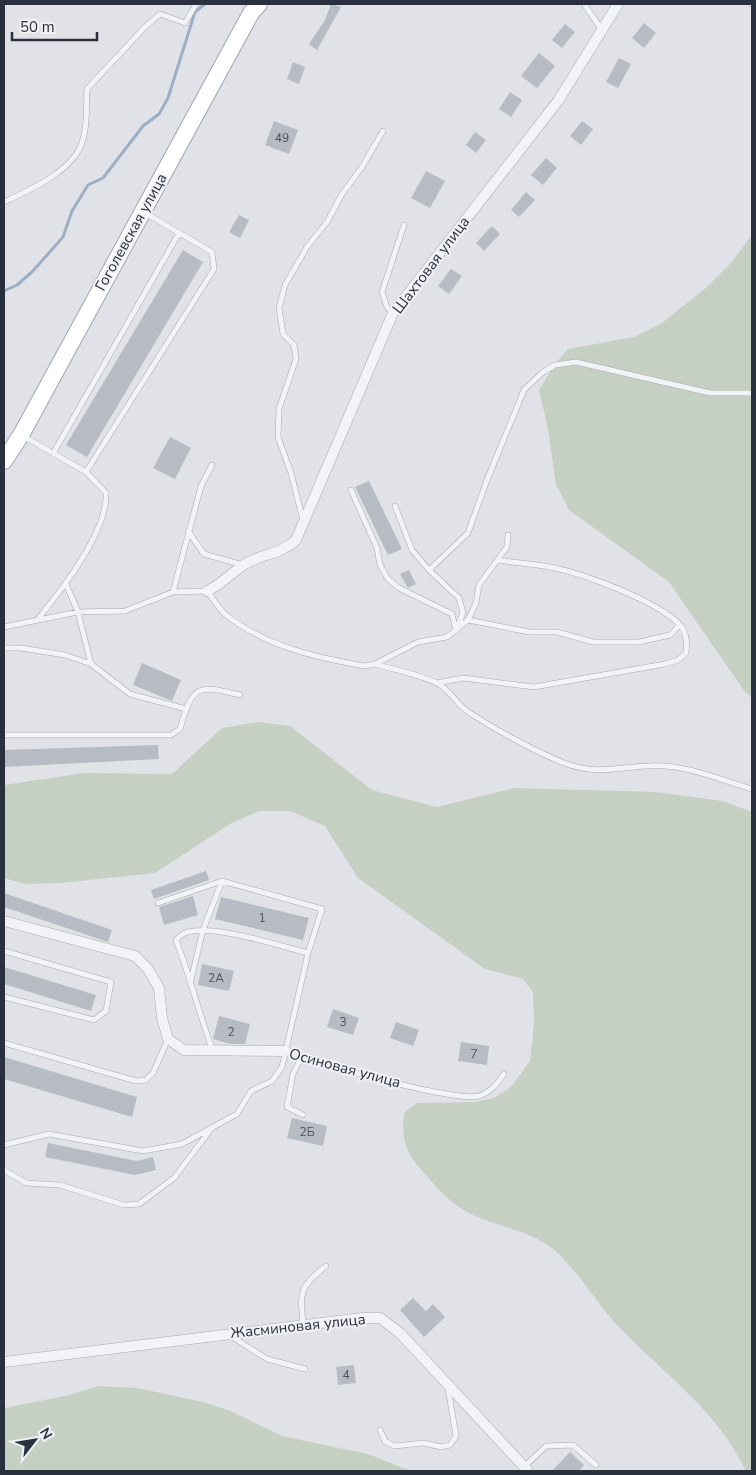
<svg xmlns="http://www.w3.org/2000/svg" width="756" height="1475" viewBox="0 0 756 1475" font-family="'Nunito Sans',sans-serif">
	<rect width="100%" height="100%" fill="#e0e2e7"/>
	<path fill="#c5d0c2" d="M 752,235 L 752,697 L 745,692 L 669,582 L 569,510 L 556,485 L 548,429 L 539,390 L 554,365 L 568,349 L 634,337 L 662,323 L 707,287 L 730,264 Z
		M 258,722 L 290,726 L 372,790 L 437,807 L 514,788 L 656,792 L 723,801 L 752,812 L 752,1471 L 746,1471 C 717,1410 665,1375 619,1327 C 596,1303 579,1271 553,1249 C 529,1229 494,1227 467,1212 C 449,1202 438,1189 425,1174 C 406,1154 401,1140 404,1113 L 417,1103 L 475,1102 L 494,1098 L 511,1087 L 530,1061 L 534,1024 L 533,992 L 523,979 L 485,969 L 358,878 L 325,826 L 290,811 L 259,811 L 230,824 L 155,873 L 61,883 L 25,884 L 4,878 L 4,785 L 84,773 L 172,774 L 222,728 Z
		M 99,1386 L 137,1388 L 203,1402 L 228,1410 L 282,1436 L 368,1454 L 411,1471 L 4,1471 L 4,1408 L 65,1396 Z"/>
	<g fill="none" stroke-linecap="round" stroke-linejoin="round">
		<path stroke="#9eaec3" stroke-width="3" d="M 4,291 L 17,285 L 32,272 L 63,237 L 72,211 L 88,185 L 103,178 L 143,126 L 159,114 L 168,98 L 195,12 L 205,4"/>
	</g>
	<path fill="#b7bbc3" d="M 331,4 L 341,7 L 317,50 L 309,44 L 325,20 Z
		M 644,23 L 656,33 L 644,48 L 632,38 Z
		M 565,24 L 575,32 L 562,48 L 552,40 Z
		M 539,53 L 555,66 L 537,88 L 521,76 Z
		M 619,58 L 631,64 L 618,88 L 606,82 Z
		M 293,62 L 305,67 L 299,84 L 287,79 Z
		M 510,92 L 522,100 L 511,117 L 499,109 Z
		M 274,121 L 298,130 L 289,154 L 265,145 Z
		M 582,121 L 593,129 L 581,145 L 570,136 Z
		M 475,132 L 486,140 L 476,153 L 466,145 Z
		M 546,158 L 557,168 L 543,185 L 531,175 Z
		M 426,171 L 445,181 L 430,208 L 411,198 Z
		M 526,192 L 535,200 L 519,217 L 511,210 Z
		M 239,215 L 249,220 L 240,238 L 229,232 Z
		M 492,226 L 500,234 L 484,251 L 476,243 Z
		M 183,250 L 203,262 L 87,457 L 66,445 Z
		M 451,269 L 462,276 L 449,294 L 438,286 Z
		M 170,437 L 191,448 L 175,479 L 153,468 Z
		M 369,481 L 402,549 L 388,555 L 355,487 Z
		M 409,570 L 416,584 L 408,588 L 400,574 Z
		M 142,663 L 181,680 L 172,701 L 133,685 Z
		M 158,745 L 159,759 L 4,767 L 4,750 Z
		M 206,871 L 209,880 L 154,899 L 151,890 Z
		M 4,893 L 112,930 L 108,942 L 4,907 Z
		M 193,896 L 198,915 L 164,925 L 159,907 Z
		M 221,897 L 309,918 L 303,940 L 215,919 Z
		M 202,964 L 234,971 L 229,991 L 198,985 Z
		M 4,967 L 96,995 L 91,1011 L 4,984 Z
		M 333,1009 L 359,1018 L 353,1035 L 327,1027 Z
		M 219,1016 L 250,1024 L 245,1044 L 230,1044 L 213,1039 Z
		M 396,1022 L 419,1030 L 413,1046 L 390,1038 Z
		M 461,1042 L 489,1046 L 487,1065 L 458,1061 Z
		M 4,1057 L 137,1097 L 132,1117 L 4,1079 Z
		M 292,1118 L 327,1126 L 323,1146 L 287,1138 Z
		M 48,1143 L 137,1161 L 153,1157 L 156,1170 L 135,1175 L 45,1157 Z
		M 413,1298 L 426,1311 L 433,1304 L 445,1317 L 424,1337 L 400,1310 Z
		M 354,1365 L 356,1383 L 338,1385 L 336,1367 Z
		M 570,1452 L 584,1465 L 579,1471 L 552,1471 Z"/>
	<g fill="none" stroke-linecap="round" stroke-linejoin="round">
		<defs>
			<path id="service" d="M 584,4 L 602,30
				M 751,4 L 752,4
				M 4,202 C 30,190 76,170 83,139 C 88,123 86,106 87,89 L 145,27 L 160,14 L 185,23 L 196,4
				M 392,313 L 387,307 L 382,292 L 404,225
				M 23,436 L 86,472 L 106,493 C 108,531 61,591 37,620
				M 54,452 L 179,233
				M 86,472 L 214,269 L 212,252 L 145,213
				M 351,490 L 377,548 L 380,565 L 388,579 L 399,588 L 452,614 L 456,631
				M 395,506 L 412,550 L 429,570 L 459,598 L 463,613 L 457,628
				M 303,520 L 291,473 L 278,437 L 279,409 L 296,359 L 294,345 L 283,334 L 279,308 L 285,285 L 307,247 L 327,222 L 342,194 L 362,167 L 383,131
				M 188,531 L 204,554 L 243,565
				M 429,570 L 468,533 L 487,480 L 524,390 L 543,372 L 555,365 L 576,362 L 710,393 L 752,393
				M 66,584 L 78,612 L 91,664
				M 173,592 L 201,486 L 212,465
				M 468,620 L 529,632 L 557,632 L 593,642 L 639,642 L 670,635 L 680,625
				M 4,627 L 78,612 L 125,611 L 173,592 L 207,591 C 213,599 219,609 226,615 C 265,646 318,658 365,666 L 375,664 L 418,642 L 447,637 L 468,620 L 476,603 L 479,585 L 507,547 L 508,535
				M 4,648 L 21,648 L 65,655 L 91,664 L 130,694 L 186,709
				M 375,664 C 395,670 418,674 437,683 C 449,689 456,703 467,711 C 494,729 534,751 564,763 C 603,778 627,763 665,766 C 694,768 724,781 752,789
				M 437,683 L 463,678 L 534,687 L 665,664 L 678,660 L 686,653 C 687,643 687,633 680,625 C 657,601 587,575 555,568 C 536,564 517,563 498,560
				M 4,735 L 171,735 L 180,729 C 193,683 198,685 240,695
				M 4,951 L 111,982 L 106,1011 L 94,1020 L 4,997
				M 191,980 L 203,930 L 222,881
				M 4,1043 L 136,1081 L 146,1080 L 153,1073 L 168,1039
				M 213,1051 C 199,1014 190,976 176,940 C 178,938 182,934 185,933 C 211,923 280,946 308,953
				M 286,1051 C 312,1063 455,1102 479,1096 C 491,1092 497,1084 504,1074
				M 301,1058 L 293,1074 L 287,1107 L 303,1115
				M 4,1145 L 49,1134 L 143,1151 L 182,1144 L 237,1114 L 251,1091 L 272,1081 L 282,1067 L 308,953 L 322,909 L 222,881 L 158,903
				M 4,1170 L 26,1183 L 60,1185 L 124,1205 L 139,1204 L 174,1178 L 211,1129
				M 303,1324 C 300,1292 299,1287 326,1266
				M 231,1336 L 267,1359 L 305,1369
				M 380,1430 L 385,1441 L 394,1446 L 424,1443 L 441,1447 L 450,1445 L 456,1436 L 448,1388
				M 524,1467 L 546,1446 L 573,1445 L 596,1465"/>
			<path id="minor" d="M 207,591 C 222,584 229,575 242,566 C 259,554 280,555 296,540 L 393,313 L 558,101 L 618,4
				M 4,921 L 135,956 L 148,969 L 159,988 L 162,1018 L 168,1039 L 184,1050 L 286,1051
				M 4,1362 L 362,1318 L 380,1318 L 400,1333 L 528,1471"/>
			<path id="primary" d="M 4,461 L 21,435 L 251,13 L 259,4"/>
		</defs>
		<use href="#service" stroke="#a6a9b1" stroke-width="6"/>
		<use href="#minor" stroke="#a6a9b1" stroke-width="11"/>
		<use href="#primary" stroke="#a0a6b1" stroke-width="18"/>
		<use href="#service" stroke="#f2f3f6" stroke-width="5"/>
		<use href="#minor" stroke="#f2f3f6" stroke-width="10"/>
		<use href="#primary" stroke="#fff" stroke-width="16"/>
	</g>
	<g text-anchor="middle" stroke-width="4" stroke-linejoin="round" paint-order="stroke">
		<g font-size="12" fill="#4d535e">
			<text x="282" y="142">49</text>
			<text x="262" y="922">1</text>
			<text x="216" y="982">2А</text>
			<text x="343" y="1026">3</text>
			<text x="231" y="1036">2</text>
			<text x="474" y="1058">7</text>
			<text x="307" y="1136">2Б</text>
			<text x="346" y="1379">4</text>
		</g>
		<g font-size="15" fill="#2a303d" stroke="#eff1f5">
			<text transform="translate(131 232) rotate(-61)" y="5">Гоголевская улица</text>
			<text transform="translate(431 265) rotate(-53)" y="5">Шахтовая улица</text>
			<text transform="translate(345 1068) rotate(15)" y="5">Осиновая улица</text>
			<text transform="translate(298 1326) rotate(-6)" y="5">Жасминовая улица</text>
		</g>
	</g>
	<rect width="756" height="1475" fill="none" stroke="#2a303d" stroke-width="10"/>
	<g transform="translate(35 1440) rotate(59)" stroke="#eff1f5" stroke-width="4" paint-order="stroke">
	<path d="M0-4L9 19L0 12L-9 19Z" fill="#2a303d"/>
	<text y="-8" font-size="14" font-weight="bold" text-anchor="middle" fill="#2a303d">N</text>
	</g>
	<path d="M12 32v8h85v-8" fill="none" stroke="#2a303d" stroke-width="2.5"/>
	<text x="20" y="32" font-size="15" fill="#2a303d" stroke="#eff1f5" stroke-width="4" paint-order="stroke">50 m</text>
</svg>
